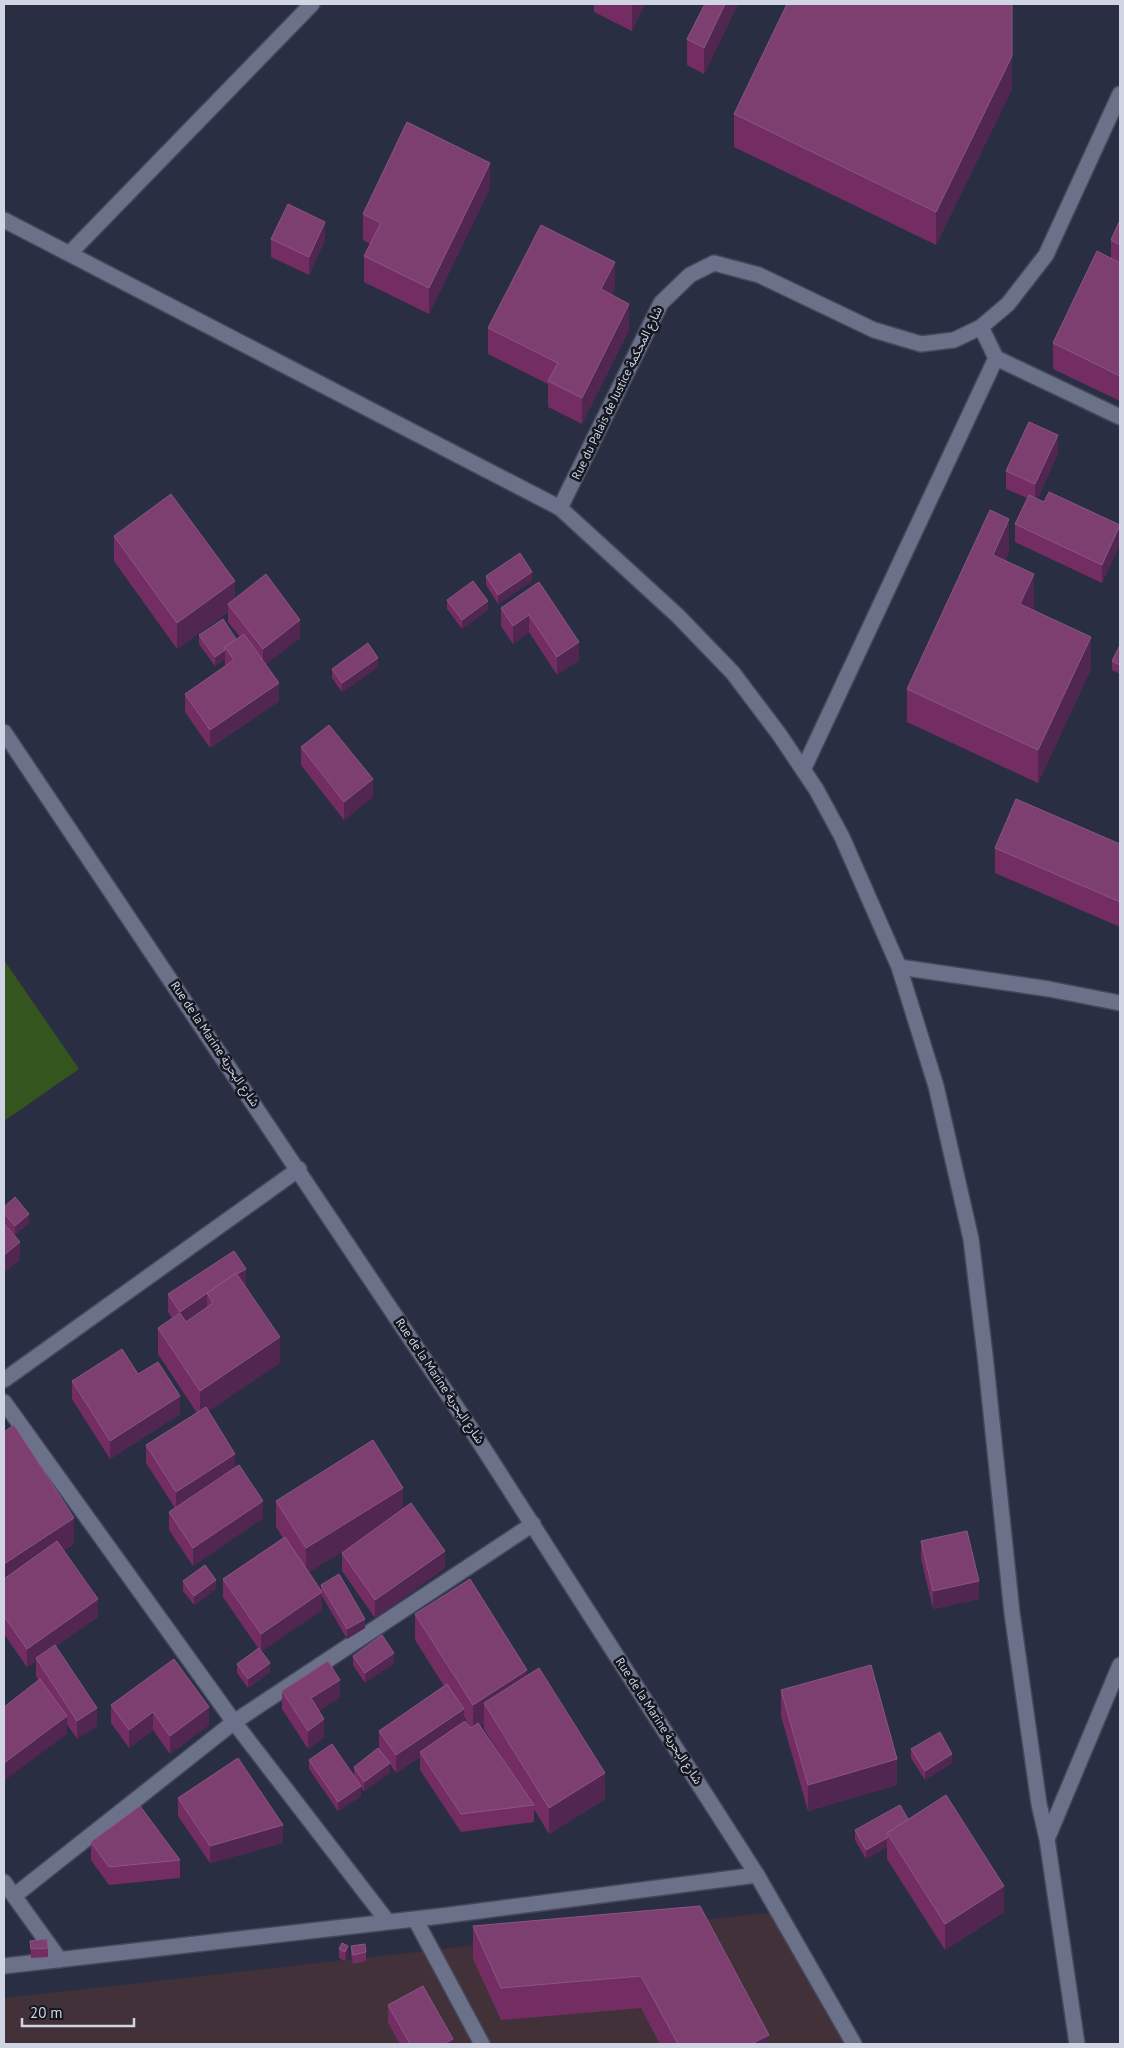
<svg xmlns="http://www.w3.org/2000/svg" width="1124" height="2048" viewBox="0 0 1124 2048" font-family="'PT Sans','Noto Sans Arabic',sans-serif">
	<rect width="100%" height="100%" fill="#292e43"/>
	<path fill="#43313a" d="M 775,1912 L 848,2044 L 4,2044 L 4,1998 Z"/>
	<path fill="#34551e" d="M 4,960 L 79,1069 L 4,1121 Z"/>
	<g fill="none" stroke-linecap="round" stroke-linejoin="round">
		<defs>
			<path id="minor" d="M 4,220 L 560,508 L 678,616 L 733,673 L 779,734 L 816,789 L 842,837 L 899,967 L 936,1086 L 971,1239 L 985,1355 L 1012,1613 L 1039,1804 L 1047,1839 L 1077,2044
				M 70,253 L 312,4
				M 981,327 L 996,358 L 1120,417
				M 560,508 L 661,303 L 690,275 L 714,263 L 759,275 L 874,330 L 921,344 L 954,340 L 981,327 L 1008,304 L 1046,255 L 1120,94
				M 803,770 L 996,358
				M 899,967 L 1049,989 L 1120,1003
				M 4,1380 L 299,1169
				M 4,1402 L 234,1722 L 388,1922
				M 1047,1839 L 1120,1665
				M 4,1882 L 60,1960
				M 14,1896 L 234,1722 L 533,1524
				M 415,1919 L 482,2044
				M 4,1966 L 441,1916 L 757,1875"/>
			<path id="tertiary" d="M 4,732 L 473,1432 L 757,1875 L 854,2044"/>
		</defs>
		<use href="#minor" stroke="#444859" stroke-width="18"/>
		<use href="#tertiary" stroke="#444859" stroke-width="18"/>
		<use href="#minor" stroke="#6a7189" stroke-width="15"/>
		<use href="#tertiary" stroke="#6a7189" stroke-width="15"/>
	</g>
	<path fill="#732d63" fill-rule="evenodd" d="M 594,4 L 645,4 L 632,31 L 594,12 Z
		M 705,4 L 738,4 L 704,74 L 687,65 L 687,39 Z
		M 1012,89 L 936,245 L 734,147 L 734,114 Z
		M 490,188 L 429,314 L 364,282 L 364,256 L 370,244 L 363,240 L 363,214 Z
		M 1120,220 L 1120,401 L 1053,369 L 1053,343 L 1111,258 L 1111,240 Z
		M 271,239 L 325,240 L 309,275 L 271,257 Z
		M 615,288 L 611,295 L 629,330 L 582,424 L 548,407 L 548,384 L 488,354 L 488,328 Z
		M 1058,453 L 1037,499 L 1044,502 L 1120,525 L 1120,544 L 1102,583 L 1015,542 L 1015,524 L 1027,498 L 1006,489 L 1006,471 Z
		M 114,536 L 235,598 L 300,638 L 266,664 L 279,701 L 210,748 L 185,712 L 185,694 L 225,666 L 225,659 L 215,666 L 199,644 L 199,635 L 236,639 L 240,637 L 228,622 L 228,612 L 177,649 L 114,561 Z
		M 1009,552 L 1005,561 L 1034,607 L 1033,609 L 1091,669 L 1038,783 L 907,722 L 907,689 Z
		M 486,576 L 532,581 L 498,604 L 486,585 Z
		M 539,582 L 579,660 L 557,675 L 529,632 L 513,644 L 501,626 L 501,608 Z
		M 447,600 L 488,610 L 462,629 L 447,609 Z
		M 1120,645 L 1120,674 L 1112,670 L 1112,661 Z
		M 378,667 L 342,692 L 332,678 L 332,669 Z
		M 301,747 L 373,797 L 344,820 L 301,765 Z
		M 1120,844 L 1120,927 L 995,873 L 995,848 Z
		M 4,1207 L 29,1223 L 15,1235 L 4,1222 Z
		M 246,1287 L 280,1363 L 208,1411 L 235,1467 L 263,1518 L 193,1566 L 169,1530 L 169,1512 L 175,1508 L 146,1463 L 146,1445 L 197,1413 L 158,1354 L 158,1328 L 172,1318 L 168,1312 L 168,1294 Z
		M 72,1381 L 180,1414 L 110,1459 L 72,1399 Z
		M 4,1432 L 74,1544 L 64,1551 L 98,1617 L 56,1646 L 97,1726 L 77,1739 L 67,1724 L 67,1734 L 36,1676 L 36,1661 L 27,1667 L 4,1634 Z
		M 276,1501 L 403,1510 L 445,1568 L 375,1618 L 342,1571 L 342,1553 L 355,1544 L 309,1572 L 321,1590 L 321,1585 L 365,1628 L 347,1639 L 322,1596 L 322,1610 L 261,1651 L 270,1672 L 248,1688 L 237,1673 L 237,1664 L 258,1648 L 223,1597 L 223,1579 L 283,1538 L 276,1527 Z
		M 921,1541 L 979,1599 L 933,1609 L 921,1559 Z
		M 183,1581 L 216,1589 L 194,1605 L 183,1591 Z
		M 415,1614 L 527,1676 L 605,1799 L 549,1834 L 534,1809 L 534,1822 L 461,1832 L 420,1770 L 420,1757 L 396,1773 L 390,1764 L 390,1773 L 364,1791 L 361,1787 L 361,1796 L 338,1811 L 309,1769 L 309,1760 L 354,1775 L 354,1767 L 386,1759 L 379,1749 L 379,1731 L 444,1686 L 415,1640 ZM 464,1717 L 471,1728 L 464,1722 ZM 484,1724 L 484,1729 L 502,1757 L 480,1726 Z
		M 353,1656 L 394,1663 L 365,1683 L 353,1665 Z
		M 174,1659 L 209,1725 L 170,1754 L 153,1730 L 129,1748 L 111,1723 L 111,1705 Z
		M 781,1690 L 897,1785 L 808,1811 L 781,1716 Z
		M 282,1691 L 340,1697 L 319,1711 L 324,1737 L 308,1749 L 282,1709 Z
		M 911,1749 L 952,1763 L 925,1780 L 911,1758 Z
		M 178,1798 L 283,1843 L 210,1863 L 178,1816 Z
		M 908,1819 L 1004,1912 L 945,1950 L 887,1859 L 887,1847 L 866,1859 L 855,1840 L 855,1830 Z
		M 91,1842 L 180,1860 L 180,1878 L 109,1885 L 91,1860 Z
		M 700,1906 L 769,2044 L 660,2044 L 641,2008 L 501,2020 L 473,1959 L 473,1926 Z
		M 30,1941 L 48,1948 L 48,1957 L 31,1958 Z
		M 342,1943 L 348,1955 L 345,1961 L 339,1958 L 339,1949 Z
		M 351,1946 L 366,1952 L 366,1961 L 353,1964 L 351,1955 Z
		M 388,2005 L 453,2044 L 400,2044 L 388,2023 Z"/>
	<path fill="#512650" d="M 633,4 L 645,4 L 632,31 L 632,5 Z
		M 725,4 L 738,4 L 704,74 L 704,48 Z
		M 1012,4 L 1012,89 L 936,245 L 936,212 Z
		M 490,163 L 490,188 L 429,314 L 429,288 Z
		M 325,222 L 325,240 L 309,275 L 309,257 Z
		M 615,262 L 615,288 L 601,315 L 601,289 Z
		M 629,304 L 629,330 L 582,424 L 582,398 Z
		M 1058,435 L 1058,453 L 1035,502 L 1035,484 Z
		M 1009,519 L 1009,552 L 993,588 L 993,555 Z
		M 1120,526 L 1120,544 L 1102,583 L 1102,565 Z
		M 532,572 L 532,581 L 498,604 L 498,595 Z
		M 1034,574 L 1034,607 L 1020,636 L 1020,604 Z
		M 235,581 L 235,607 L 228,604 L 228,612 L 177,649 L 177,623 Z
		M 488,601 L 488,610 L 462,629 L 462,620 Z
		M 529,615 L 529,632 L 513,644 L 513,626 Z
		M 300,620 L 300,638 L 263,667 L 263,649 Z
		M 1091,637 L 1091,669 L 1038,783 L 1038,750 Z
		M 579,642 L 579,660 L 557,675 L 557,657 Z
		M 225,650 L 225,659 L 215,666 L 215,657 Z
		M 378,658 L 378,667 L 342,692 L 342,683 Z
		M 279,683 L 279,701 L 210,748 L 210,730 Z
		M 373,779 L 373,797 L 344,820 L 344,802 Z
		M 29,1214 L 29,1223 L 15,1235 L 15,1226 Z
		M 20,1242 L 20,1260 L 4,1273 L 4,1255 Z
		M 246,1269 L 246,1287 L 213,1303 L 207,1294 Z
		M 207,1294 L 207,1312 L 180,1330 L 180,1312 Z
		M 280,1337 L 280,1363 L 200,1417 L 200,1391 Z
		M 180,1396 L 180,1414 L 110,1459 L 110,1441 Z
		M 235,1454 L 235,1472 L 176,1510 L 176,1492 Z
		M 403,1488 L 403,1514 L 306,1574 L 306,1548 Z
		M 263,1501 L 263,1518 L 193,1566 L 193,1548 Z
		M 74,1518 L 74,1544 L 4,1590 L 4,1564 Z
		M 445,1551 L 445,1568 L 375,1618 L 375,1600 Z
		M 216,1580 L 216,1589 L 194,1605 L 194,1596 Z
		M 979,1581 L 979,1599 L 933,1609 L 933,1591 Z
		M 322,1592 L 322,1610 L 261,1652 L 261,1634 Z
		M 98,1599 L 98,1617 L 37,1660 L 36,1658 L 36,1661 L 27,1667 L 27,1649 Z
		M 365,1619 L 365,1628 L 347,1639 L 347,1629 Z
		M 394,1653 L 394,1663 L 365,1683 L 365,1673 Z
		M 270,1663 L 270,1672 L 248,1688 L 248,1679 Z
		M 527,1670 L 527,1696 L 484,1703 L 484,1724 L 473,1731 L 473,1705 Z
		M 340,1680 L 340,1697 L 311,1716 L 311,1698 Z
		M 209,1707 L 209,1725 L 170,1754 L 170,1736 Z
		M 97,1708 L 97,1726 L 77,1739 L 77,1721 Z
		M 464,1709 L 464,1727 L 420,1752 L 420,1757 L 396,1773 L 396,1755 Z
		M 153,1712 L 153,1730 L 129,1748 L 129,1730 Z
		M 67,1716 L 67,1734 L 4,1781 L 4,1763 Z
		M 324,1719 L 324,1737 L 308,1749 L 308,1731 Z
		M 952,1754 L 952,1763 L 925,1780 L 925,1771 Z
		M 897,1759 L 897,1785 L 808,1811 L 808,1785 Z
		M 390,1763 L 390,1773 L 364,1791 L 364,1782 Z
		M 605,1773 L 605,1799 L 549,1834 L 549,1808 Z
		M 361,1786 L 361,1796 L 338,1811 L 338,1802 Z
		M 283,1825 L 283,1843 L 210,1863 L 210,1846 Z
		M 887,1838 L 887,1847 L 866,1859 L 866,1850 Z
		M 1004,1886 L 1004,1912 L 945,1950 L 945,1924 Z
		M 348,1946 L 348,1955 L 345,1961 L 345,1952 Z
		M 769,2035 L 769,2044 L 751,2044 Z
		M 453,2039 L 453,2044 L 444,2044 Z"/>
	<path fill="#7d3f70" stroke="#8a5682" d="M 705,4 L 725,4 L 704,48 L 687,39 Z
		M 787,4 L 1012,4 L 1012,56 L 936,212 L 734,114 Z
		M 407,122 L 490,163 L 429,288 L 364,256 L 381,223 L 363,214 Z
		M 288,204 L 325,222 L 309,257 L 271,239 Z
		M 1120,220 L 1120,245 L 1111,240 Z
		M 541,225 L 615,262 L 601,289 L 629,304 L 582,398 L 548,381 L 558,363 L 488,328 Z
		M 1097,251 L 1120,263 L 1120,376 L 1053,343 Z
		M 1029,422 L 1058,435 L 1035,484 L 1006,471 Z
		M 1049,492 L 1120,525 L 1102,565 L 1015,524 L 1029,495 L 1044,502 Z
		M 171,494 L 235,581 L 177,623 L 114,536 Z
		M 990,510 L 1009,519 L 993,555 L 1034,574 L 1020,604 L 1091,637 L 1038,750 L 907,689 Z
		M 520,553 L 532,572 L 498,595 L 486,576 Z
		M 266,574 L 300,620 L 263,649 L 228,604 Z
		M 473,581 L 488,601 L 462,620 L 447,600 Z
		M 539,582 L 579,642 L 557,657 L 529,615 L 513,626 L 501,608 Z
		M 223,619 L 236,639 L 225,647 L 225,650 L 215,657 L 199,635 Z
		M 244,634 L 279,683 L 210,730 L 185,694 L 234,660 L 225,647 Z
		M 368,643 L 378,658 L 342,683 L 332,669 Z
		M 1120,645 L 1120,665 L 1112,661 Z
		M 329,725 L 373,779 L 344,802 L 301,747 Z
		M 1016,799 L 1120,844 L 1120,902 L 995,848 Z
		M 15,1197 L 29,1214 L 15,1226 L 4,1213 L 4,1207 Z
		M 4,1223 L 20,1242 L 4,1255 Z
		M 234,1251 L 246,1269 L 237,1274 L 236,1273 L 180,1312 L 168,1294 Z
		M 236,1273 L 280,1337 L 200,1391 L 158,1328 L 180,1313 L 186,1322 L 213,1303 L 207,1293 Z
		M 122,1349 L 138,1374 L 158,1362 L 180,1396 L 110,1441 L 72,1381 Z
		M 206,1407 L 235,1454 L 176,1492 L 146,1445 Z
		M 14,1425 L 74,1518 L 4,1564 L 4,1432 Z
		M 373,1440 L 403,1488 L 306,1548 L 276,1501 Z
		M 239,1465 L 263,1501 L 193,1548 L 169,1512 Z
		M 411,1503 L 445,1551 L 375,1600 L 342,1553 Z
		M 967,1531 L 979,1581 L 933,1591 L 921,1541 Z
		M 285,1537 L 322,1592 L 261,1634 L 223,1579 Z
		M 57,1541 L 98,1599 L 27,1649 L 4,1616 L 4,1579 Z
		M 205,1565 L 216,1580 L 194,1596 L 183,1581 Z
		M 339,1574 L 365,1619 L 347,1629 L 321,1585 Z
		M 470,1579 L 527,1670 L 473,1705 L 415,1614 Z
		M 382,1635 L 394,1653 L 365,1673 L 353,1656 Z
		M 55,1645 L 97,1708 L 77,1721 L 36,1658 Z
		M 259,1648 L 270,1663 L 248,1679 L 237,1664 Z
		M 174,1659 L 209,1707 L 170,1736 L 153,1712 L 129,1730 L 111,1705 Z
		M 328,1661 L 340,1680 L 311,1698 L 324,1719 L 308,1731 L 282,1691 Z
		M 871,1665 L 897,1759 L 808,1785 L 781,1690 Z
		M 539,1668 L 605,1773 L 549,1808 L 484,1703 Z
		M 40,1679 L 67,1716 L 4,1763 L 4,1707 Z
		M 447,1684 L 464,1709 L 396,1755 L 379,1731 Z
		M 465,1721 L 471,1728 L 478,1723 L 534,1805 L 461,1814 L 420,1752 Z
		M 940,1732 L 952,1754 L 925,1771 L 911,1749 Z
		M 332,1744 L 361,1786 L 338,1802 L 309,1760 Z
		M 378,1748 L 390,1763 L 364,1782 L 354,1767 Z
		M 238,1758 L 283,1825 L 210,1846 L 178,1798 Z
		M 946,1795 L 1004,1886 L 945,1924 L 887,1833 Z
		M 900,1805 L 908,1819 L 887,1833 L 887,1838 L 866,1850 L 855,1830 Z
		M 140,1806 L 180,1860 L 109,1867 L 91,1842 Z
		M 700,1906 L 769,2035 L 751,2044 L 678,2044 L 641,1976 L 501,1988 L 473,1926 Z
		M 47,1939 L 48,1948 L 31,1949 L 30,1941 Z
		M 342,1943 L 348,1946 L 345,1952 L 339,1949 Z
		M 365,1944 L 366,1952 L 353,1955 L 351,1946 Z
		M 423,1986 L 453,2039 L 444,2044 L 410,2044 L 388,2005 Z"/>
	<g text-anchor="middle" stroke-width="5" stroke-linejoin="round" paint-order="stroke">
		<g font-size="12" fill="#d1d5e3" stroke="#151720">
			<text transform="translate(617 393) rotate(-64)" y="4">Rue du Palais de Justice شارع المحكمة</text>
			<text transform="translate(215 1044) rotate(56)" y="4">Rue de la Marine شارع البحرية</text>
			<text transform="translate(440 1381) rotate(56)" y="4">Rue de la Marine شارع البحرية</text>
			<text transform="translate(659 1721) rotate(57)" y="4">Rue de la Marine شارع البحرية</text>
		</g>
	</g>
	<rect width="1124" height="2048" fill="none" stroke="#d1d5e3" stroke-width="10"/>
	<path d="M22 2018v8h112v-8" fill="none" stroke="#d1d5e3" stroke-width="2.5"/>
	<text x="30" y="2018" font-size="15" fill="#d1d5e3" stroke="#151720" stroke-width="4" paint-order="stroke">20 m</text>
</svg>
